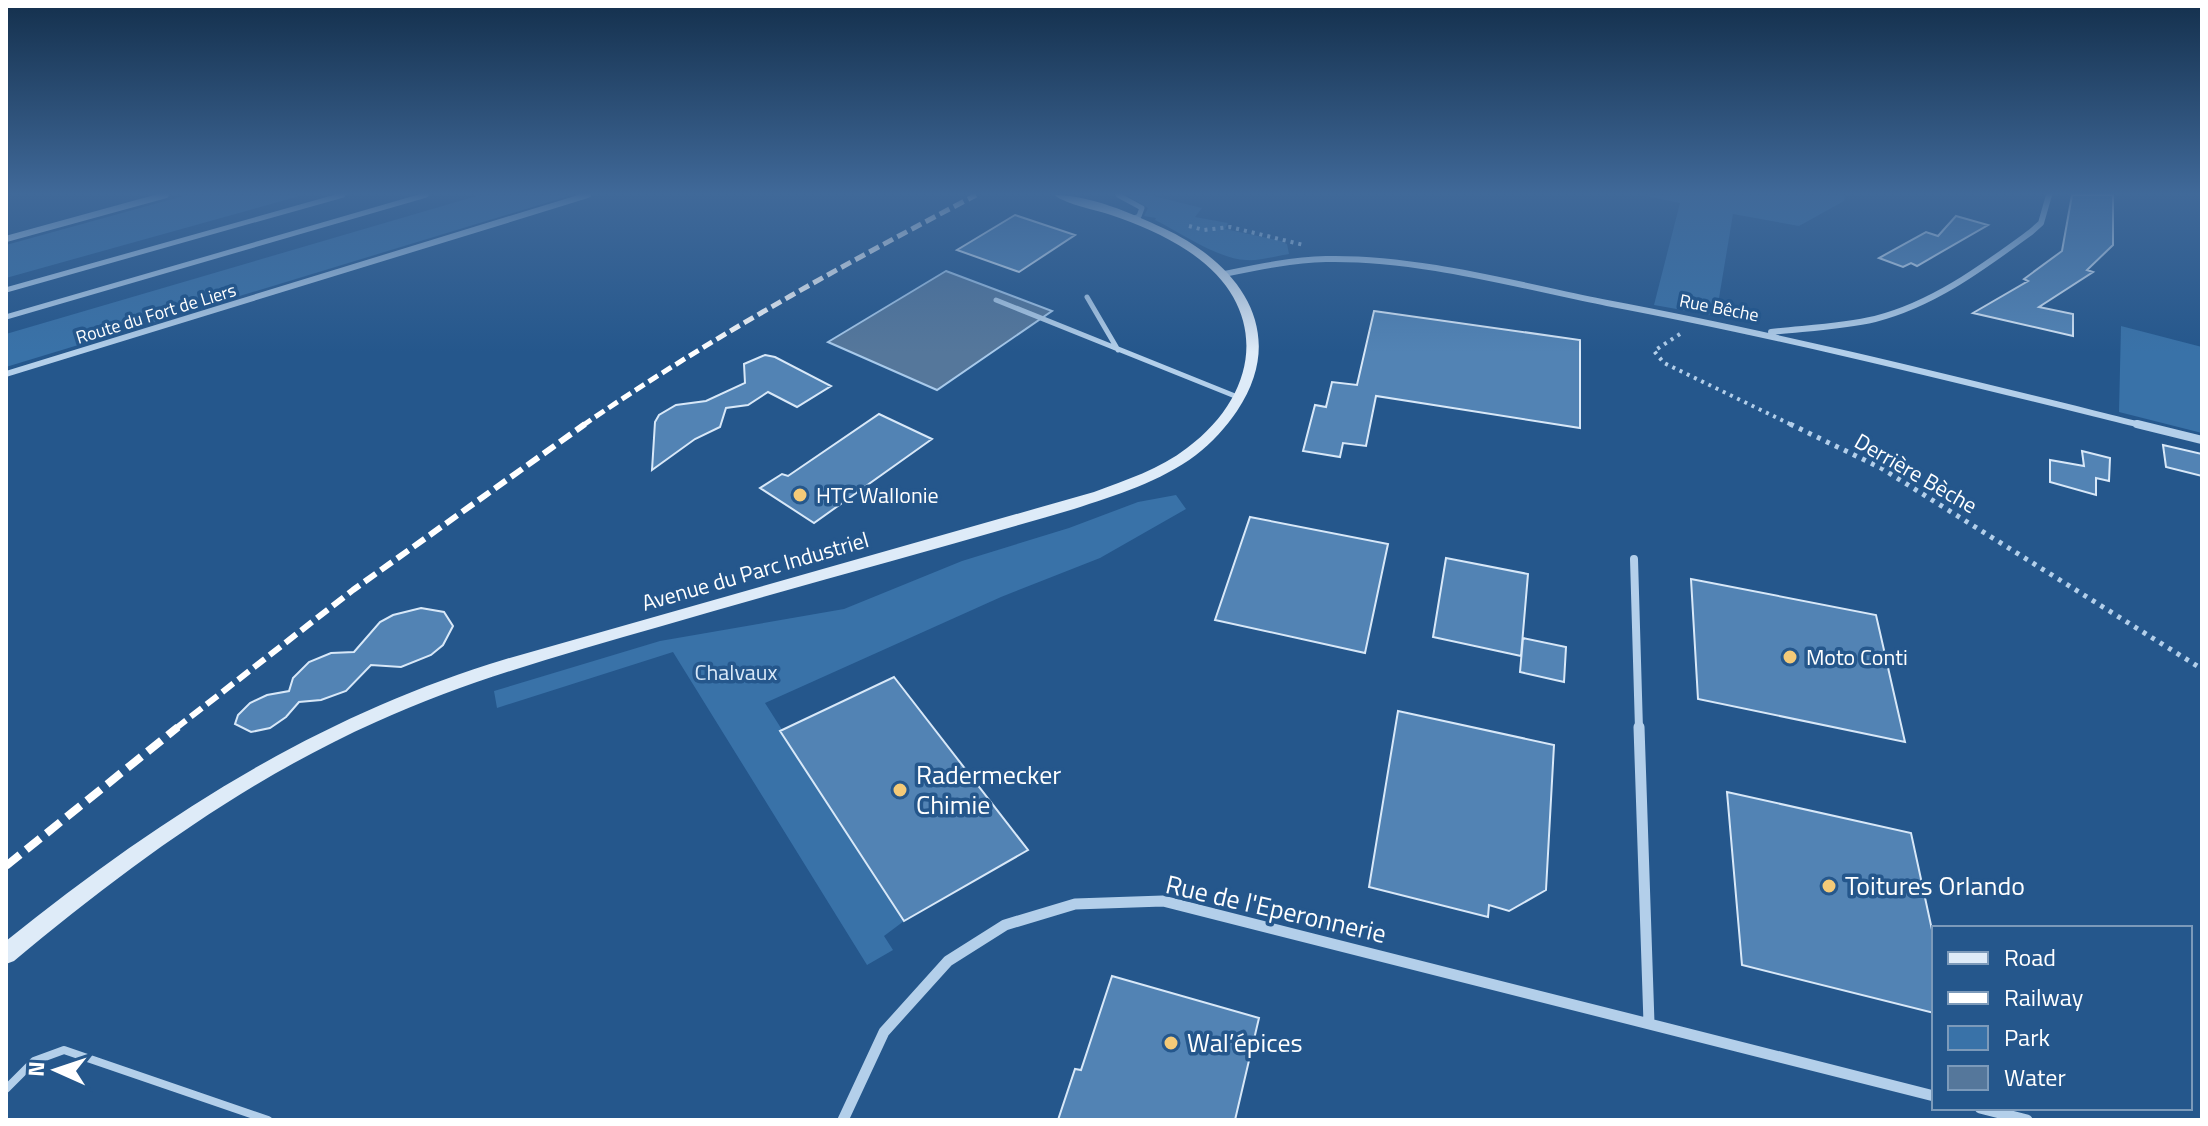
<svg xmlns="http://www.w3.org/2000/svg" width="2208" height="1126" viewBox="0 0 2208 1126" font-family="'Titillium Web',sans-serif">
	<rect width="100%" height="100%" fill="#25578c"/>
	<path fill="#3972a8" d="M 187,195 L 303,195 L 6,278 L 6,245 Z
		M 480,195 L 572,195 L 6,367 L 6,334 Z
		M 1126,195 L 1149,195 L 1202,208 L 1195,217 L 1228,223 L 1225,229 L 1281,241 L 1287,244 L 1289,254 C 1275,256 1260,261 1246,260 C 1218,259 1181,233 1155,220 L 1156,218 L 1144,216 L 1148,208 Z
		M 1641,195 L 1845,195 L 1844,201 L 1799,226 L 1733,214 L 1716,316 L 1654,305 L 1680,203 Z
		M 2121,326 L 2202,347 L 2202,433 L 2119,412 Z
		M 1176,495 L 1186,509 L 1100,558 L 1001,597 L 765,703 L 904,921 L 884,936 L 893,950 L 867,965 L 673,652 L 497,708 L 494,691 L 660,641 L 844,609 L 962,561 L 1069,528 L 1138,502 Z"/>
	<path fill="#55779b" stroke="#a8caeb" stroke-width="2" d="M 946,271 L 1052,311 L 937,390 L 828,342 Z"/>
	<path fill="#5283b4" stroke="#d8e8f8" stroke-width="2" d="M 2072,195 L 2113,195 L 2113,245 L 2087,270 L 2093,272 L 2039,307 L 2073,314 L 2073,336 L 1973,313 L 2028,281 L 2024,279 L 2062,251 Z
		M 1015,215 L 1075,235 L 1019,272 L 957,250 Z
		M 1956,216 L 1988,225 L 1917,266 L 1911,263 L 1903,267 L 1879,258 L 1926,232 L 1938,236 Z
		M 1374,311 L 1580,340 L 1580,428 L 1376,396 L 1366,446 L 1343,443 L 1340,457 L 1303,451 L 1315,405 L 1326,407 L 1332,382 L 1357,385 Z
		M 765,355 L 775,357 L 831,386 L 797,407 L 768,392 L 748,405 L 726,408 L 720,427 L 695,439 L 652,470 L 655,422 L 659,415 L 676,405 L 706,401 L 745,383 L 744,364 Z
		M 879,414 L 932,439 L 814,523 L 760,488 L 782,474 L 788,476 Z
		M 2163,445 L 2202,454 L 2202,476 L 2166,467 Z
		M 2082,451 L 2110,458 L 2109,481 L 2096,478 L 2096,495 L 2050,482 L 2050,460 L 2084,466 Z
		M 1250,517 L 1388,544 L 1365,653 L 1215,620 Z
		M 1446,558 L 1528,574 L 1521,656 L 1433,637 Z
		M 1691,579 L 1876,615 L 1905,742 L 1698,699 Z
		M 421,608 L 444,612 L 453,626 L 443,645 L 431,655 L 401,667 L 371,665 L 346,691 L 321,700 L 299,702 L 286,717 L 270,728 L 251,732 L 235,724 L 238,715 L 250,703 L 267,695 L 289,691 L 293,678 L 309,662 L 331,653 L 354,652 L 380,622 L 393,615 Z
		M 1523,638 L 1566,647 L 1564,682 L 1520,672 Z
		M 894,677 L 1028,850 L 904,921 L 780,731 Z
		M 1398,711 L 1554,745 L 1546,890 L 1509,911 L 1489,905 L 1488,917 L 1369,887 Z
		M 1727,792 L 1911,833 L 1934,939 L 1934,1013 L 1742,965 Z
		M 1112,976 L 1259,1018 L 1235,1120 L 1058,1120 L 1075,1069 L 1081,1070 Z"/>
	<g fill="none" stroke-linecap="round" stroke-linejoin="round">
		<path stroke="#b3cfea" stroke-width="4" stroke-dasharray="3 5" stroke-linecap="butt" d="M 1189,226 L 1204,230 L 1230,227 L 1304,245
			M 1680,334 L 1654,351 L 1664,363 L 1794,426"/>
		<path stroke="#b3cfea" stroke-width="5" stroke-dasharray="4 6" stroke-linecap="butt" d="M 1790,424 L 1881,468 L 2202,669"/>
		<path stroke="#b3cfea" stroke-width="5" d="M 1118,195 L 1142,208 L 1139,216 L 1132,219
			M 6,290 L 343,195
			M 1087,297 L 1118,350
			M 996,300 L 1240,398
			M 6,317 L 426,195"/>
		<path stroke="#b3cfea" stroke-width="8" d="M 6,1089 L 34,1061 L 64,1050 L 268,1120"/>
		<path stroke="#b3cfea" stroke-width="6" d="M 6,239 L 166,195
			M 1224,274 C 1258,267 1291,260 1326,259 C 1418,257 1517,285 1607,303 C 1788,337 1966,382 2145,426
			M 1771,332 C 1806,328 1841,327 1875,319 C 1934,304 1983,267 2031,232 L 2041,223 L 2049,195
			M 6,374 L 588,195"/>
		<path stroke="#b3cfea" stroke-width="8" d="M 2137,424 L 2202,440
			M 1634,559 L 1639,729"/>
		<path stroke="#b3cfea" stroke-width="11" d="M 1639,727 L 1649,1023
			M 1980,1108 L 2027,1120
			M 843,1120 L 884,1032 L 948,961 L 1005,925 L 1075,904 L 1163,901 L 1934,1096"/>
		<path fill="#deebf8" fill-rule="evenodd" d="M 1054,195 C 1090,195 1131,213 1163,228 C 1239,263 1290,332 1237,411 C 1226,427 1212,443 1196,455 C 1160,482 1116,495 1074,509 C 937,549 799,586 662,626 C 565,654 468,680 376,722 C 242,782 126,868 14,961 L 6,964 L 6,941 C 159,818 317,716 506,659 L 1094,492 C 1126,480 1160,469 1187,448 C 1262,392 1270,305 1188,251 C 1164,235 1138,224 1111,215 C 1093,209 1068,205 1054,195 Z"/>
		<path stroke="#fff" stroke-width="5" stroke-dasharray="11 5" stroke-linecap="butt" d="M 582,426 C 708,339 841,266 976,195"/>
		<path stroke="#fff" stroke-width="6" stroke-dasharray="14 6" stroke-linecap="butt" d="M 175,729 L 353,590 L 585,424"/>
		<path stroke="#fff" stroke-width="8" stroke-dasharray="18 8" stroke-linecap="butt" d="M 6,866 L 178,727"/>
	</g>
	<linearGradient id="sky" x2="0" y2="1"><stop stop-color="#14304d"/><stop offset="0.55" stop-color="#406999"/><stop offset="1" stop-color="#406999" stop-opacity="0"/></linearGradient>
	<rect width="2208" height="352" fill="url(#sky)"/>
	<g fill="#f4ca78" stroke="#25578c" stroke-width="3">
		<circle cx="800" cy="495" r="8"/>
		<circle cx="1790" cy="657" r="8"/>
		<circle cx="900" cy="790" r="8"/>
		<circle cx="1829" cy="886" r="8"/>
		<circle cx="1171" cy="1043" r="8"/>
	</g>
	<g text-anchor="middle" stroke-width="7" stroke-linejoin="round" paint-order="stroke">
		<g font-size="18" fill="#fff" stroke="#25578c">
			<text transform="translate(1719 308) rotate(11)" y="6">Rue Bêche</text>
			<text transform="translate(156 314) rotate(-17)" y="6">Route du Fort de Liers</text>
		</g>
		<g font-size="22" fill="#fff" stroke="#25578c">
			<text transform="translate(1916 473) rotate(30)" y="8">Derrière Bèche</text>
			<text transform="translate(755 571) rotate(-16)" y="8">Avenue du Parc Industriel</text>
		</g>
		<g font-size="22" fill="#fff" stroke="#25578c" text-anchor="start">
			<text x="816" y="503">HTC Wallonie</text>
			<text x="1806" y="665">Moto Conti</text>
		</g>
		<g font-size="22" fill="#d8e8f8" stroke="#25578c">
			<text x="736" y="680">Chalvaux</text>
		</g>
		<g font-size="26" fill="#fff" stroke="#25578c" text-anchor="start">
			<text x="916" y="784">Radermecker<tspan x="916" dy="30">Chimie</tspan></text>
			<text x="1845" y="895">Toitures Orlando</text>
			<text x="1187" y="1052">Wal’épices</text>
		</g>
		<g font-size="26" fill="#fff" stroke="#25578c">
			<text transform="translate(1276 909) rotate(13)" y="9">Rue de l'Eperonnerie</text>
		</g>
	</g>
	<rect width="2208" height="1126" fill="none" stroke="#ffffff" stroke-width="16"/>
	<rect x="1932" y="926" width="260" height="184" fill="#25578c" stroke="#7c9aba" stroke-width="2"/>
	<rect x="1948" y="952" width="40" height="12" fill="#deebf8" stroke="#7c9aba" stroke-width="2"/>
	<text x="2004" y="966" font-size="24" fill="#ffffff">Road</text>
	<rect x="1948" y="992" width="40" height="12" fill="#ffffff" stroke="#7c9aba" stroke-width="2"/>
	<text x="2004" y="1006" font-size="24" fill="#ffffff">Railway</text>
	<rect x="1948" y="1026" width="40" height="24" fill="#3972a8" stroke="#7c9aba" stroke-width="2"/>
	<text x="2004" y="1046" font-size="24" fill="#ffffff">Park</text>
	<rect x="1948" y="1066" width="40" height="24" fill="#55779b" stroke="#7c9aba" stroke-width="2"/>
	<text x="2004" y="1086" font-size="24" fill="#ffffff">Water</text>
	<g transform="translate(56 1070) rotate(273)" stroke="#25578c" stroke-width="6" paint-order="stroke">
	<path d="M0-6L14 30L0 20L-14 30Z" fill="#ffffff"/>
	<text y="-12" font-size="22" font-weight="bold" text-anchor="middle" fill="#ffffff">N</text>
	</g>
</svg>
